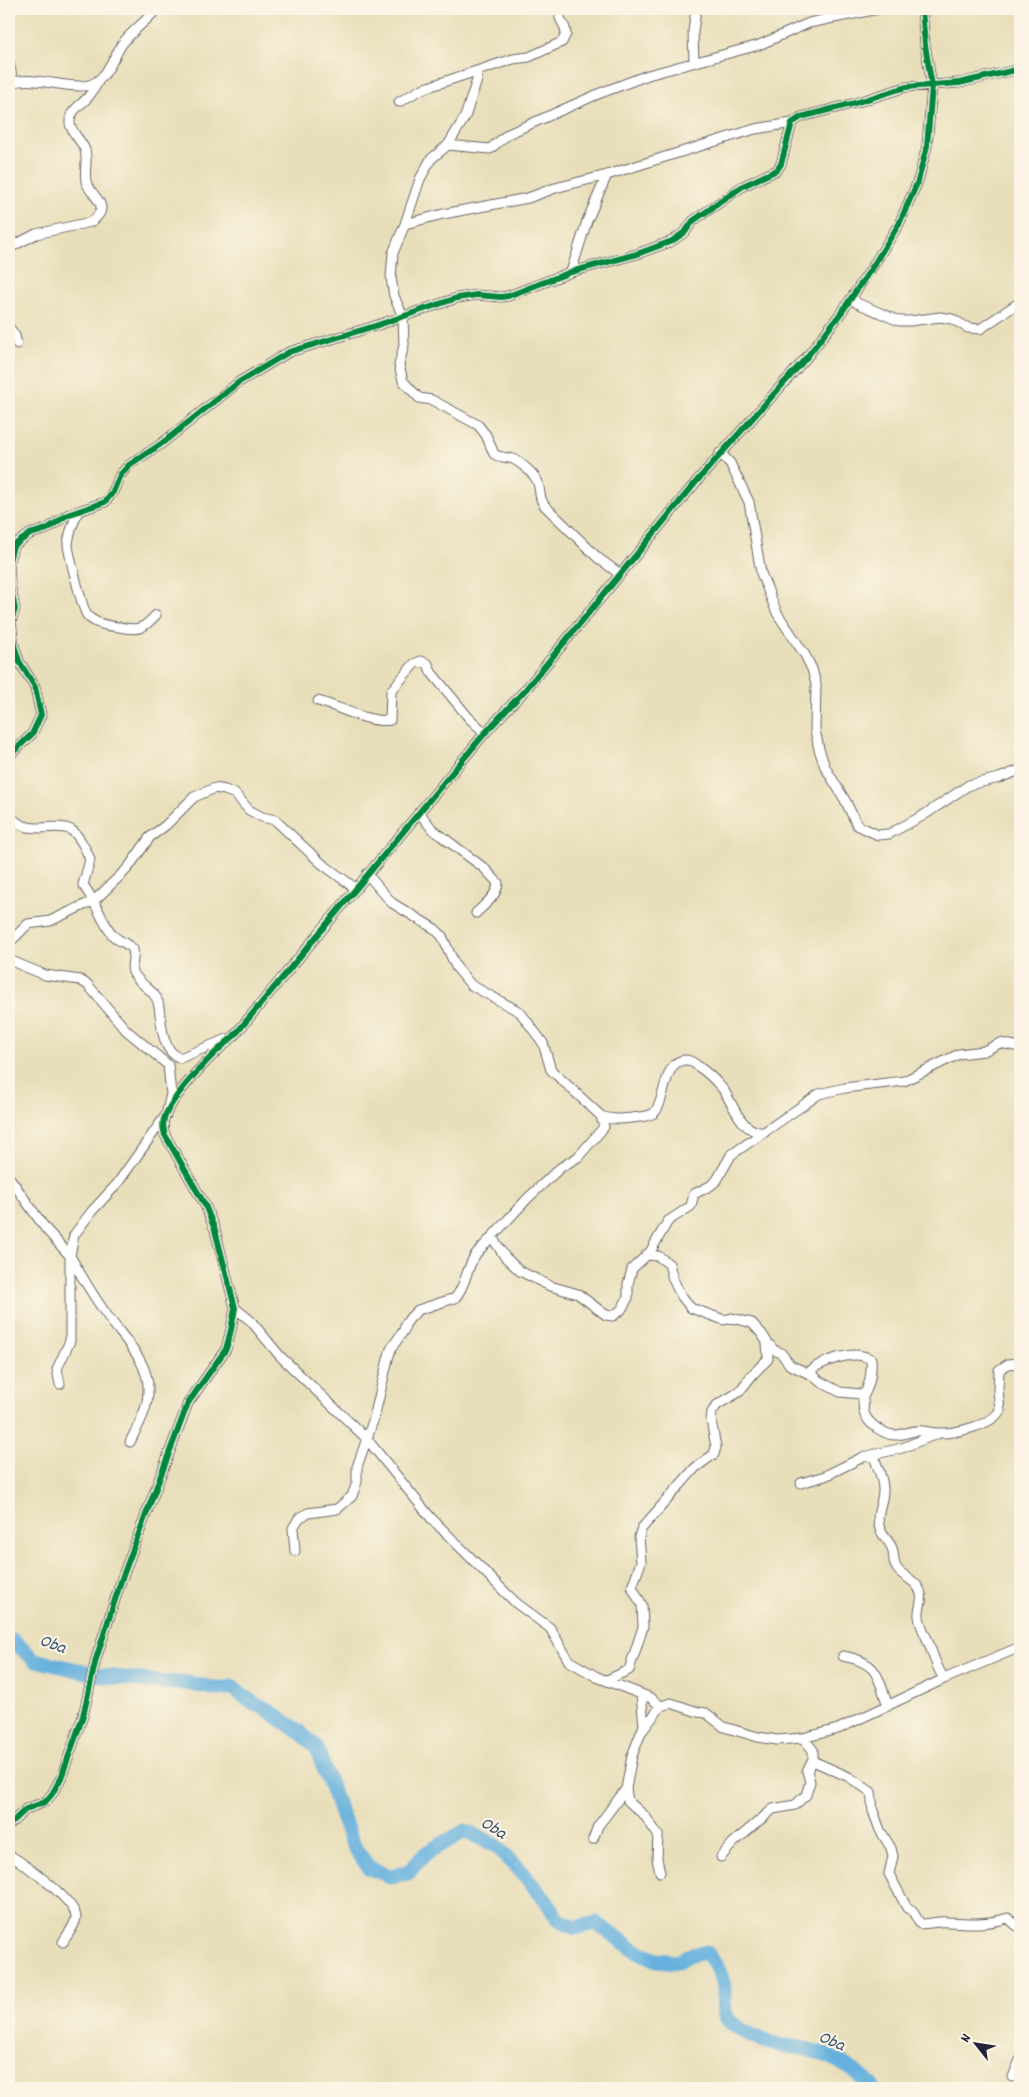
<svg xmlns="http://www.w3.org/2000/svg" width="1029" height="2097" viewBox="0 0 1029 2097" font-family="Dekko,sans-serif">
	<rect width="100%" height="100%" fill="#fcf5e5"/>
	<filter id="ink" filterUnits="userSpaceOnUse"><feTurbulence type="fractalNoise" baseFrequency=".02" numOctaves="2"/><feDisplacementMap in="SourceGraphic" scale="10" xChannelSelector="R" yChannelSelector="G"/><feConvolveMatrix kernelMatrix="1 2 1 2 8 2 1 2 1" color-interpolation-filters="sRGB"/></filter>
	<filter id="wash" filterUnits="userSpaceOnUse"><feTurbulence type="fractalNoise" baseFrequency=".0096" numOctaves="4" result="noise"/><feDisplacementMap in="SourceGraphic" scale="20" xChannelSelector="R" yChannelSelector="G"/><feGaussianBlur stdDeviation="1.12" result="paint"/><feColorMatrix in="noise" values="0 0 0 0 0 0 0 0 0 0 0 0 0 0 0 0 0 1.4 0 .05"/><feComposite in="paint" operator="in"/></filter>
	<g filter="url(#wash)">
		<rect width="100%" height="100%" fill="#e8deb9"/>
		<g fill="none" stroke-linecap="round" stroke-linejoin="round">
			<path stroke="#65b0dd" stroke-width="15" d="M 9,1639 L 12,1640 L 35,1660 L 90,1673
				M 96,1675 L 166,1683 L 186,1683 L 219,1689 L 232,1687 L 254,1704 L 265,1708 L 301,1733 L 316,1747 L 349,1835 L 355,1848 L 369,1868 L 390,1876 L 408,1873 L 426,1853 L 465,1831 L 495,1845 L 518,1868 L 547,1902 L 557,1919 L 575,1928 L 596,1923 L 635,1950 L 656,1960 L 678,1962 L 687,1956 L 706,1952 C 714,1962 720,1970 723,1982 C 727,1994 718,2013 730,2022 C 744,2033 764,2042 782,2046 C 788,2047 795,2046 801,2048 C 828,2053 855,2068 874,2088"/>
		</g>
	</g>
	<g filter="url(#ink)">
		<g fill="none" stroke-linecap="round" stroke-linejoin="round">
			<defs>
				<path id="street" d="M 694,61 L 693,32 L 696,9
					M 9,62 L 13,82
					M 478,71 L 477,80 L 465,117 L 448,145 L 431,159 L 420,179 L 405,224 L 393,253 L 391,278 L 394,296 L 403,317 L 404,345 L 399,365 L 403,381 L 419,398 L 432,400 L 478,425 L 486,435 L 494,454 C 500,458 506,457 513,459 C 520,462 536,475 538,483 C 541,492 538,496 544,505 L 598,558 L 620,574
					M 9,85 C 26,72 72,92 92,84 C 107,78 114,56 122,44 C 130,33 147,20 157,9
					M 399,102 L 422,89 L 513,59 L 529,57 L 562,42 L 566,34 L 565,28 L 560,18 L 560,9
					M 448,145 L 490,149 L 508,134 L 598,94 L 648,75 L 759,45 L 809,23 L 878,9
					M 405,224 L 443,214 L 528,198 L 555,188 L 607,175 L 755,129 L 792,123
					M 9,248 L 36,234 L 91,222 C 115,205 89,196 86,181 C 84,171 88,159 85,150 C 82,141 71,133 70,123 C 69,110 82,105 89,96 C 93,91 96,85 99,80
					M 571,272 L 587,221 L 607,175
					M 852,297 L 857,303 L 899,321 L 910,321 L 940,317 L 952,319 L 968,328 L 980,329 L 1020,302
					M 9,327 L 15,336 L 17,344
					M 720,453 L 730,463 L 749,502 L 761,573 L 777,613 L 805,655 L 812,669 L 816,684 L 815,730 L 819,749 L 825,767 L 845,800 L 857,825 L 878,835 L 889,834 L 924,815 L 969,785 L 999,778 L 1020,770
					M 78,511 C 74,521 69,533 68,544 C 68,551 83,611 87,615 C 94,624 108,626 119,627 C 139,631 143,629 156,615
					M 318,701 C 338,706 370,724 390,720 L 391,691 L 414,664 L 421,661 L 428,664 L 431,672 L 469,718 L 485,733
					M 9,756 L 32,734 L 41,715 L 35,687 L 19,661 L 14,645 L 11,621 L 15,609 L 10,584 L 9,561 L 13,546 L 30,534 L 47,529 L 67,515 L 105,502 L 113,492 L 120,475 L 129,465 L 161,444 L 239,382 L 289,352 L 375,326 L 457,298 L 477,295 L 501,297 L 508,296 L 571,272 L 637,254 L 672,241 L 685,232 L 693,221 L 743,186 L 777,170 L 781,164 L 792,123 L 801,117 L 855,103 L 906,87 L 959,83 L 1020,69
					M 419,812 L 432,829 L 484,868 L 498,883 C 497,896 485,904 476,913
					M 9,814 C 26,839 55,821 71,830 C 79,835 87,851 90,860 L 83,885 C 95,900 100,917 111,933 C 116,941 126,942 133,949 C 135,957 130,966 133,972 C 138,984 155,990 158,1002 C 162,1019 160,1051 180,1058 L 227,1039
					M 367,874 L 392,903 L 435,929 L 442,936 L 456,967 L 471,985 L 520,1012 L 543,1043 L 551,1070 L 601,1116 C 611,1120 621,1119 631,1118 C 638,1117 648,1117 654,1113 C 666,1102 663,1059 686,1060 C 691,1060 695,1064 699,1067 C 707,1072 715,1080 722,1088 C 733,1102 741,1135 765,1132
					M 9,943 L 28,924 L 50,921 L 95,900 L 128,868 L 150,837 L 166,825 L 194,797 L 215,788 L 225,790 L 235,794 L 249,810 L 262,817 L 275,820 L 321,863 L 355,888
					M 9,960 L 45,975 L 80,980 L 88,985 L 126,1030 L 168,1065 L 171,1094 L 166,1115 L 117,1184 L 92,1211 L 74,1235 L 70,1256 C 82,1277 95,1299 109,1318 C 124,1339 150,1363 148,1391 C 148,1409 138,1426 130,1442
					M 9,1177 L 45,1228 L 70,1256 L 70,1341 L 57,1369 L 60,1384
					M 492,1237 L 505,1257 L 520,1271 L 550,1286 L 578,1294 L 606,1315 L 613,1316 L 621,1310 L 628,1298 L 628,1284 L 632,1269 L 650,1252 L 668,1221 L 691,1206 L 694,1194 L 710,1186 L 717,1180 L 731,1155 L 819,1094 L 845,1088 L 904,1081 L 959,1054 L 984,1051 L 1000,1043 L 1020,1047
					M 646,1255 L 658,1256 L 669,1264 L 673,1279 L 680,1294 L 691,1308 L 724,1320 L 732,1318 L 752,1323 L 762,1334 L 767,1342 L 774,1350 L 781,1353 L 790,1365 L 814,1376 L 819,1381 L 840,1392 L 861,1394 C 865,1400 862,1405 864,1412 C 866,1420 875,1428 882,1431 C 896,1439 902,1433 915,1431 C 923,1430 931,1433 938,1433 C 954,1434 993,1425 1000,1410 L 998,1390 L 999,1370 L 1008,1364 L 1020,1363
					M 235,1308 L 251,1321 L 280,1356 L 366,1438 L 431,1518 L 516,1603 L 550,1628 L 569,1661 L 597,1677 L 651,1698 L 661,1706 L 671,1703 L 698,1712 L 706,1713 L 724,1727 L 758,1737 L 777,1740 L 803,1738 L 838,1729 L 944,1679 L 1020,1647
					M 809,1373 C 815,1363 844,1355 856,1355 C 862,1355 866,1357 871,1359 C 872,1372 870,1385 863,1397
					M 874,1456 C 877,1468 884,1478 883,1492 C 882,1506 875,1514 880,1529 C 883,1537 890,1542 892,1548 C 895,1556 892,1563 898,1570 C 905,1578 918,1581 921,1594 C 923,1602 918,1608 919,1616 C 920,1626 924,1632 928,1641 C 934,1657 935,1664 944,1679
					M 801,1483 L 825,1476 L 863,1457 L 902,1448 L 937,1434
					M 295,1551 L 293,1528 L 299,1518 L 308,1513 L 337,1509 L 352,1496 L 357,1482 L 357,1467 L 374,1418 L 388,1359 L 391,1349 L 404,1330 L 405,1325 L 410,1318 L 418,1310 L 455,1298 C 466,1286 466,1268 476,1254 L 528,1198 L 560,1168 L 578,1157 L 604,1127 L 601,1116
					M 843,1656 C 879,1663 877,1675 888,1706
					M 607,1680 L 629,1670 L 643,1627 L 642,1605 L 632,1587 L 641,1562 L 639,1537 L 642,1528 L 695,1468 L 714,1454 L 716,1447 L 711,1420 L 712,1412 L 717,1405 L 739,1392 L 753,1374 L 768,1359 L 767,1342
					M 643,1730 L 661,1706
					M 813,1761 L 849,1777 L 871,1792 L 873,1811 L 880,1830 L 891,1848 L 893,1856 L 889,1874 L 907,1908 L 912,1910 L 920,1924 C 929,1924 939,1921 948,1922 C 972,1923 984,1925 1008,1918 L 1017,1926 L 1020,1926
					M 626,1789 L 628,1801 L 645,1816 L 658,1835 L 657,1859 L 660,1872
					M 9,1825 L 26,1809 L 45,1802 L 52,1794 L 61,1778 L 83,1716 L 96,1659 L 121,1581 L 188,1403 L 226,1349 L 231,1330 L 235,1308 L 215,1230 L 205,1205 L 165,1135 C 163,1129 162,1123 165,1116 C 176,1091 213,1053 234,1036 L 485,733 L 526,689 L 696,482 L 806,358 L 841,313 L 871,269 L 899,224 L 918,181 L 927,146 L 932,86 L 925,45 L 922,9
					M 593,1839 L 598,1826 L 626,1789 L 632,1756 L 644,1725 L 641,1694
					M 9,1855 C 23,1863 77,1901 76,1918 C 75,1926 67,1935 63,1942
					M 721,1857 L 733,1843 L 773,1809 L 795,1805 L 806,1795 L 810,1782 L 807,1771 L 813,1759 L 813,1750 L 803,1738
					M 1013,2077 L 1020,2060"/>
			</defs>
			<use href="#street" stroke="#676467" stroke-width="11"/>
			<use href="#street" stroke="#fff" stroke-width="9"/>
			<defs>
				<path id="cycleway" d="M 9,756 L 32,734 L 41,715 L 35,687 L 19,661 L 14,645 L 11,621 L 15,609 L 10,584 L 9,561 L 13,546 L 30,534 L 47,529 L 67,515 L 105,502 L 113,492 L 120,475 L 129,465 L 161,444 L 239,382 L 289,352 L 375,326 L 457,298 L 477,295 L 501,297 L 508,296 L 571,272 L 637,254 L 672,241 L 685,232 L 693,221 L 743,186 L 777,170 L 781,164 L 792,123 L 801,117 L 855,103 L 906,87 L 959,83 L 1020,69
					M 9,1825 L 26,1809 L 45,1802 L 52,1794 L 61,1778 L 83,1716 L 96,1659 L 121,1581 L 188,1403 L 226,1349 L 231,1330 L 235,1308 L 215,1230 L 205,1205 L 165,1135 C 163,1129 162,1123 165,1116 C 176,1091 213,1053 234,1036 L 485,733 L 526,689 L 696,482 L 806,358 L 841,313 L 871,269 L 899,224 L 918,181 L 927,146 L 932,86 L 925,45 L 922,9"/>
			</defs>
			<use href="#cycleway" stroke="#fcf5e5" stroke-width="9"/>
			<use href="#cycleway" stroke="#00873e" stroke-width="6"/>
		</g>
	</g>
	<g text-anchor="middle" stroke-width="4" stroke-linejoin="round" paint-order="stroke">
		<g font-size="18" font-style="italic" fill="#395474" stroke="#fcf5e5">
			<text transform="translate(53 1643) rotate(20)" y="6">Oba</text>
			<text transform="translate(494 1827) rotate(31)" y="6">Oba</text>
			<text transform="translate(832 2040) rotate(22)" y="6">Oba</text>
		</g>
	</g>
	<rect width="1029" height="2097" fill="none" stroke="#fcf5e5" stroke-width="30"/>
	<g transform="translate(976 2044) rotate(300)" stroke="#fcf5e5" stroke-width="4" paint-order="stroke">
	<path d="M0-4L9 19L0 12L-9 19Z" fill="#22223b"/>
	<text y="-8" font-size="14" font-weight="bold" text-anchor="middle" fill="#22223b">N</text>
	</g>
</svg>
